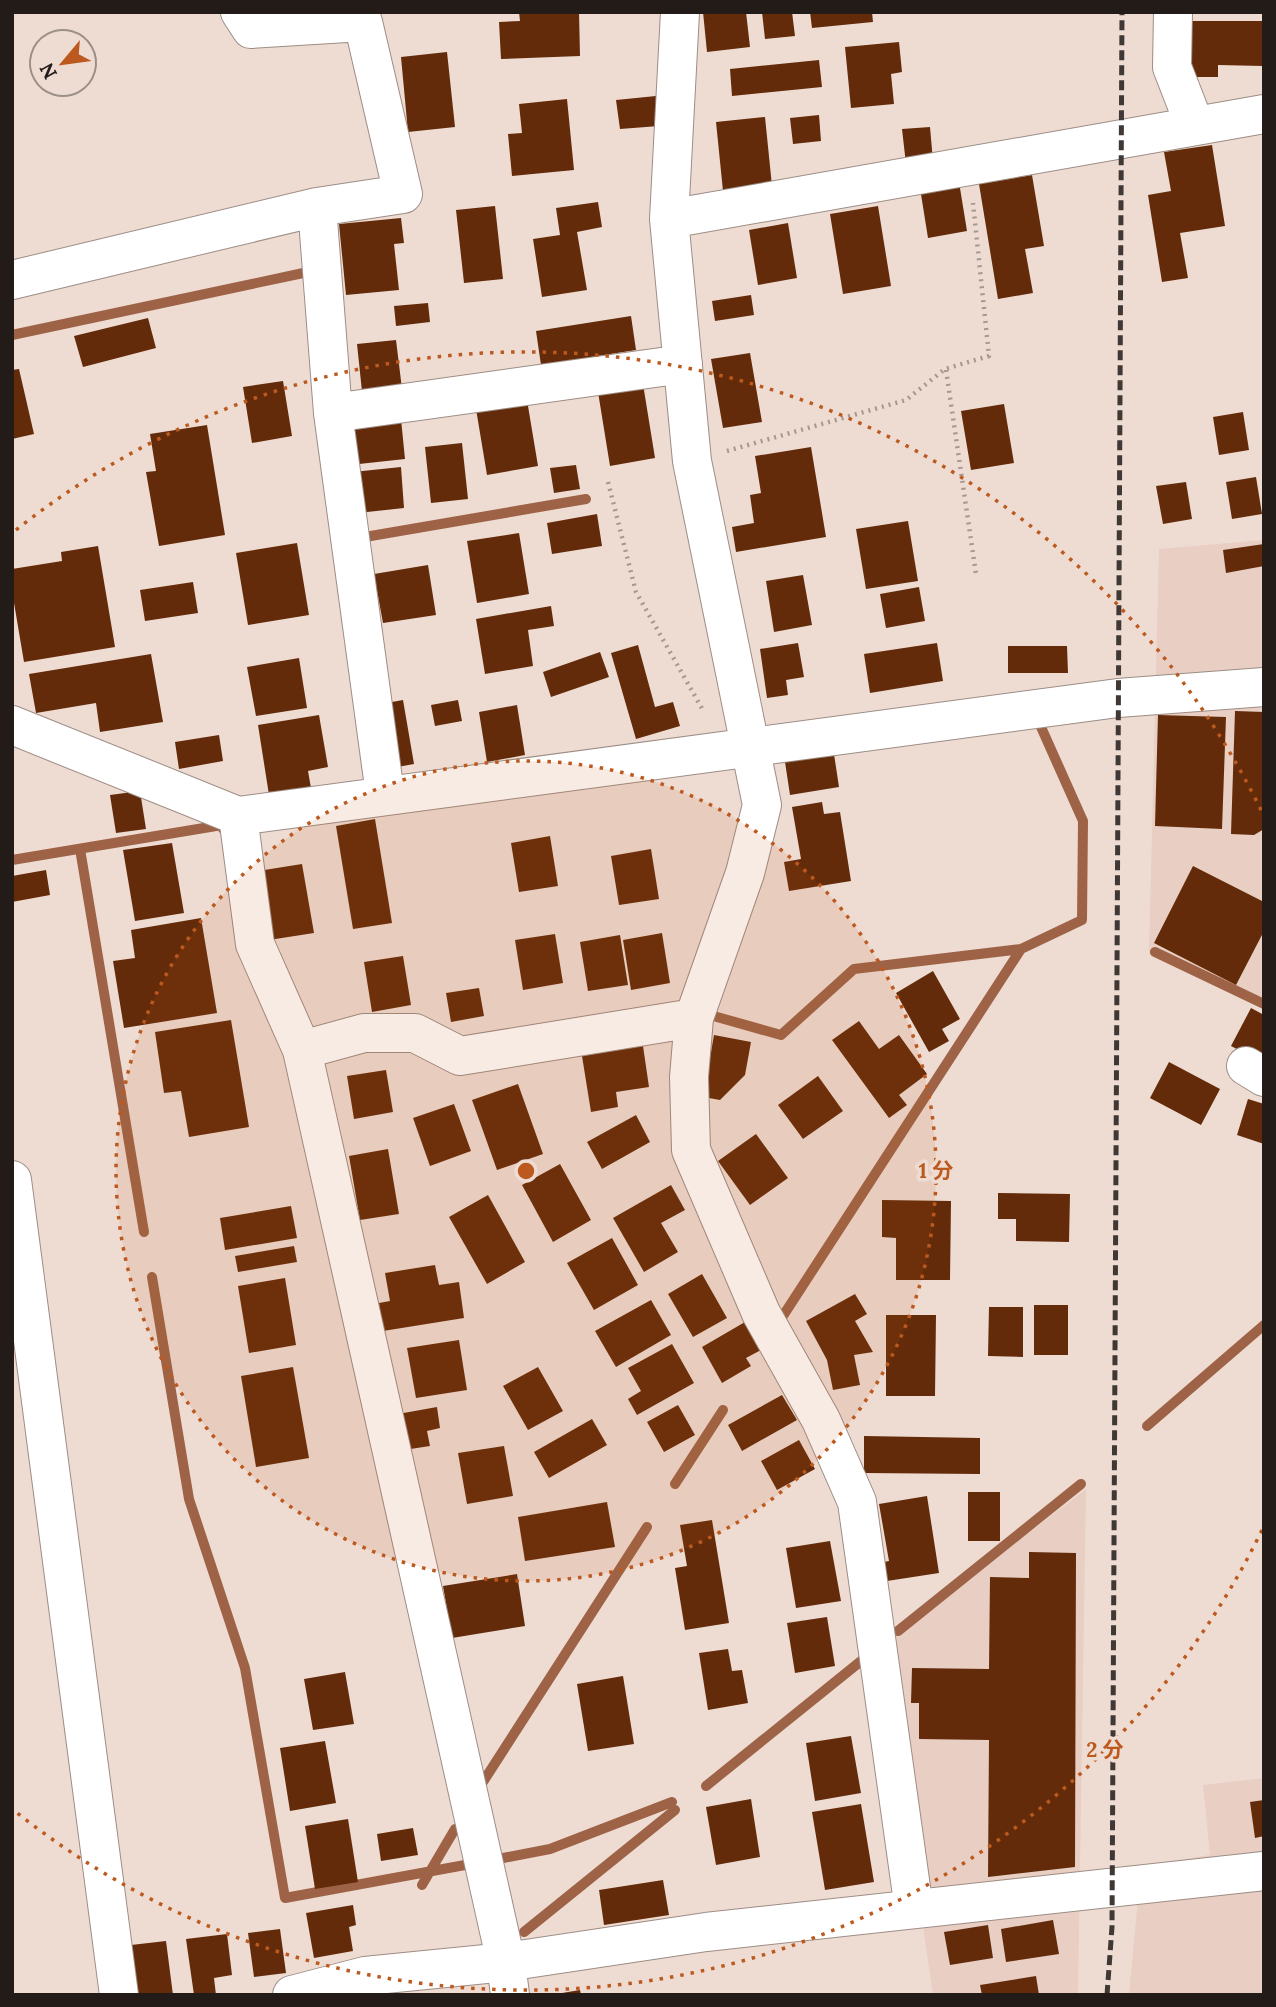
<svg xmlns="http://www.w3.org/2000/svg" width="1276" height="2007" viewBox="0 0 1276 2007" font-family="Lora,'Noto Sans JP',serif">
	<rect width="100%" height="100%" fill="#eedcd3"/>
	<path fill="#e8cec3" d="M 1264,540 L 1264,1008 L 1149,954 L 1159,549 Z
		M 1086,1489 L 1078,1995 L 933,1995 L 882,1645 Z
		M 1264,1778 L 1264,1995 L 1129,1995 L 1141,1866 L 1210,1855 L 1203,1785 Z"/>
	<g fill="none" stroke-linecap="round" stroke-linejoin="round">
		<path stroke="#9e6346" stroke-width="10" d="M 12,335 L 308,272
			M 359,538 L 586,499
			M 80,849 L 144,1232
			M 12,860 L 222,825 L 223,829
			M 1155,952 L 1264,1004
			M 710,1015 L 781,1035 L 854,969 L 1021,949 L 1082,920 L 1083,821 L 1041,727
			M 152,1277 L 189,1499 L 245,1668 L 285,1898 L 465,1865
			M 781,1319 L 1021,949
			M 1147,1426 L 1264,1325
			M 675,1484 L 723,1410
			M 898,1631 L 1081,1484
			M 481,1785 L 647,1527
			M 706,1786 L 866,1657
			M 498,1859 L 550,1849 L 672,1802
			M 422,1885 L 455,1829
			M 524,1932 L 675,1810"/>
	</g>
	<path fill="#632b09" d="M 519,12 L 579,12 L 580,56 L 501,59 L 499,22 L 520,21 Z
		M 703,12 L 746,12 L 750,47 L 707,52 Z
		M 762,12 L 792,12 L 795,36 L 765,39 Z
		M 810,12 L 872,12 L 873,22 L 812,28 Z
		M 1189,21 L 1264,21 L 1263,66 L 1218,65 L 1218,77 L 1188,77 Z
		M 899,42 L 902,72 L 891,74 L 894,104 L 851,108 L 845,47 Z
		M 447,52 L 455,127 L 408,132 L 401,57 Z
		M 819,60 L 822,87 L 732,96 L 730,69 Z
		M 656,96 L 659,126 L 620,129 L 616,100 Z
		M 567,99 L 574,170 L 512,176 L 508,134 L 522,133 L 519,104 Z
		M 819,115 L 821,141 L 793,144 L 790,118 Z
		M 765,117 L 772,186 L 723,191 L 716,122 Z
		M 930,127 L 933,161 L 906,164 L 902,129 Z
		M 1212,145 L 1225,226 L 1180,233 L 1188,278 L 1162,282 L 1148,195 L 1171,191 L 1164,152 Z
		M 1032,175 L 1044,246 L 1025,249 L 1033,293 L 998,299 L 979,184 Z
		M 959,182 L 967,231 L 928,238 L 920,188 Z
		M 598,202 L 602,227 L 577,232 L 587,290 L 542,297 L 533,239 L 560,235 L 556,208 Z
		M 495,206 L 503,279 L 464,283 L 456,210 Z
		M 878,206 L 891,286 L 843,294 L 830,214 Z
		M 401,218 L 404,243 L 394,244 L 399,290 L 346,295 L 339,224 Z
		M 788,223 L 797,278 L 758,285 L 749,230 Z
		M 751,295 L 754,315 L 715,321 L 712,301 Z
		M 428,303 L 430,322 L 396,326 L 394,306 Z
		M 631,316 L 636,350 L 541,365 L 536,331 Z
		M 148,318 L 156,348 L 83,367 L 74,336 Z
		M 396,340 L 403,397 L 363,401 L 357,344 Z
		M 750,353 L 762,422 L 723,428 L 711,359 Z
		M 19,369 L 34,434 L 12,439 L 12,370 Z
		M 283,381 L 292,436 L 252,443 L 243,387 Z
		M 643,384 L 655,458 L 610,466 L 598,392 Z
		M 527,400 L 538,466 L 487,475 L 476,409 Z
		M 1004,404 L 1014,463 L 971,470 L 961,411 Z
		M 1243,412 L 1249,450 L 1219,455 L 1213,417 Z
		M 401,419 L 405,459 L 350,465 L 346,424 Z
		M 207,425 L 225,535 L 159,546 L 146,472 L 156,471 L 150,434 Z
		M 462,443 L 468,499 L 431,503 L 425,447 Z
		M 811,447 L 826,537 L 736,552 L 732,527 L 754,523 L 750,495 L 761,493 L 755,456 Z
		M 576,465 L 580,489 L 554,493 L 550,468 Z
		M 401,467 L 404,508 L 358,513 L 353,472 Z
		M 1256,477 L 1262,514 L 1232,519 L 1226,482 Z
		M 1186,482 L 1192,519 L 1163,524 L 1156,486 Z
		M 597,514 L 602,546 L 552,554 L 547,523 Z
		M 908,521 L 918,581 L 866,589 L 856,529 Z
		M 519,533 L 529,594 L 477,603 L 467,541 Z
		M 297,543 L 309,615 L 248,625 L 236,553 Z
		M 1264,544 L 1264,566 L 1226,573 L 1223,550 Z
		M 98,546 L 115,647 L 24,662 L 12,591 L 12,569 L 62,561 L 61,552 Z
		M 428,565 L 436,615 L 383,623 L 374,574 Z
		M 803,575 L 812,625 L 774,632 L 766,581 Z
		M 193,582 L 198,613 L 145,621 L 140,590 Z
		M 919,587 L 925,621 L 886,628 L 880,594 Z
		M 551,606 L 554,626 L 528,630 L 533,666 L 485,674 L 476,619 Z
		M 798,643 L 804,677 L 786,680 L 788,695 L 767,698 L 760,649 Z
		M 937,643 L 943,681 L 870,693 L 864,654 Z
		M 638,645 L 655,707 L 673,702 L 680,726 L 636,739 L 611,653 Z
		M 1008,646 L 1067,646 L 1068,673 L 1008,673 Z
		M 600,652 L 609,677 L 551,697 L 543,672 Z
		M 151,654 L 163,722 L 100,732 L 96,703 L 36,713 L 29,674 Z
		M 299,658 L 307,708 L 256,716 L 247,667 Z
		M 403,700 L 414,764 L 392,768 L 381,704 Z
		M 458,700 L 462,721 L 435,726 L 431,705 Z
		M 517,705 L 525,755 L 487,762 L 479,712 Z
		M 1235,711 L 1264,712 L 1264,829 L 1254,835 L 1231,834 Z
		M 319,715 L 328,767 L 308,771 L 311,788 L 269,795 L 258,725 Z
		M 1158,715 L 1226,717 L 1222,829 L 1155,826 Z
		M 219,735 L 223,761 L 179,769 L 175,742 Z
		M 834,754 L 839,787 L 790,795 L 785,762 Z
		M 140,791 L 146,829 L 116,833 L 110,795 Z
		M 822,802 L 824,814 L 840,812 L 851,881 L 789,891 L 784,862 L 801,859 L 792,807 Z
		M 375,819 L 392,923 L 353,929 L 336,826 Z
		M 550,836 L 558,886 L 519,892 L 511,843 Z
		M 172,843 L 184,913 L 135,921 L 123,850 Z
		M 651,849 L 659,899 L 619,905 L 611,856 Z
		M 302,864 L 314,933 L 269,940 L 258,871 Z
		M 1193,866 L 1264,902 L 1264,931 L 1236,985 L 1154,943 Z
		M 46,870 L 50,895 L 12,902 L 12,876 Z
		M 201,918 L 217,1013 L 124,1028 L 113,961 L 135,958 L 131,930 Z
		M 662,933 L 670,983 L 631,990 L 623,940 Z
		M 555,934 L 563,983 L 523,990 L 515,940 Z
		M 620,935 L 628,985 L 588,991 L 580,942 Z
		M 403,956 L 411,1005 L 372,1012 L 364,962 Z
		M 933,971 L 960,1019 L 942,1029 L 949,1041 L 929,1052 L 896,993 Z
		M 479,988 L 484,1016 L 451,1022 L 446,993 Z
		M 1251,1008 L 1264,1015 L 1264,1063 L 1231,1046 Z
		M 231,1020 L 249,1127 L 189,1137 L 181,1091 L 164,1093 L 155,1032 Z
		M 859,1021 L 879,1049 L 899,1035 L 927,1074 L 899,1095 L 907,1105 L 889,1118 L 832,1040 Z
		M 714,1035 L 751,1042 L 745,1075 L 720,1100 L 703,1097 Z
		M 643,1046 L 649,1087 L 616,1092 L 618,1107 L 591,1112 L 582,1056 Z
		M 1169,1062 L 1220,1089 L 1201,1125 L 1150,1098 Z
		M 386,1070 L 393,1112 L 354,1119 L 347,1076 Z
		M 818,1076 L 843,1111 L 803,1139 L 778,1105 Z
		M 518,1084 L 543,1154 L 497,1170 L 472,1100 Z
		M 1248,1099 L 1264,1104 L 1264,1144 L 1237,1135 Z
		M 454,1104 L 471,1151 L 430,1166 L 413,1118 Z
		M 636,1115 L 650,1142 L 602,1169 L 587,1142 Z
		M 756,1134 L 788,1178 L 750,1205 L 718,1161 Z
		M 388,1149 L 399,1214 L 360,1220 L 349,1156 Z
		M 560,1164 L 591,1220 L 553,1242 L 522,1185 Z
		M 671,1185 L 685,1210 L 661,1223 L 678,1252 L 644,1272 L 613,1218 Z
		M 998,1193 L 1070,1194 L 1069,1242 L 1016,1241 L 1016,1219 L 998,1219 Z
		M 488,1195 L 525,1262 L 487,1284 L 449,1217 Z
		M 882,1200 L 951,1201 L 950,1280 L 896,1280 L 896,1238 L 882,1237 Z
		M 291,1206 L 297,1238 L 225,1250 L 220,1218 Z
		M 612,1238 L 638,1285 L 594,1310 L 567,1263 Z
		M 294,1246 L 297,1262 L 238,1272 L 235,1256 Z
		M 435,1265 L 439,1285 L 459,1282 L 464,1318 L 383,1331 L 379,1303 L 390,1301 L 385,1273 Z
		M 702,1274 L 727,1318 L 693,1337 L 668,1294 Z
		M 285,1278 L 296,1345 L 249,1353 L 238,1286 Z
		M 855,1294 L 867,1314 L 855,1321 L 873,1352 L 854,1355 L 860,1385 L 833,1390 L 827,1360 L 806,1321 Z
		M 651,1300 L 671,1335 L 616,1367 L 595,1331 Z
		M 1034,1305 L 1068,1305 L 1068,1355 L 1034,1355 Z
		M 989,1307 L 1023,1307 L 1023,1357 L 988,1356 Z
		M 886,1315 L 936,1315 L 935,1396 L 886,1396 Z
		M 745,1322 L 761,1350 L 746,1358 L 751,1366 L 722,1383 L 702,1347 Z
		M 459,1340 L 467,1390 L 416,1398 L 407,1348 Z
		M 672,1344 L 694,1383 L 637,1415 L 628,1399 L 641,1391 L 628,1368 Z
		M 293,1367 L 309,1458 L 256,1467 L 241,1376 Z
		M 538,1367 L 563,1411 L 528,1430 L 503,1386 Z
		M 782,1395 L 797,1420 L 742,1451 L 728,1425 Z
		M 678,1405 L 695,1435 L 664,1452 L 647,1422 Z
		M 437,1407 L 440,1428 L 427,1431 L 430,1446 L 404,1450 L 398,1414 Z
		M 592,1419 L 607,1445 L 549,1478 L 534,1452 Z
		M 864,1436 L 980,1438 L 980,1474 L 864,1473 Z
		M 799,1440 L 815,1469 L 777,1490 L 761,1461 Z
		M 504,1446 L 513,1496 L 467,1504 L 458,1453 Z
		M 968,1492 L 1000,1492 L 1000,1541 L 968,1541 Z
		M 927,1496 L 939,1573 L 887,1581 L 884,1562 L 889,1561 L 879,1504 Z
		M 607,1502 L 615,1547 L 525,1561 L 518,1517 Z
		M 712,1520 L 729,1623 L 685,1630 L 675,1568 L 687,1566 L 680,1525 Z
		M 830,1541 L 841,1601 L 796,1608 L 786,1548 Z
		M 1029,1552 L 1076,1553 L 1075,1867 L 988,1877 L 989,1740 L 919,1739 L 919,1703 L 911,1703 L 912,1668 L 989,1669 L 990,1577 L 1029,1578 Z
		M 517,1574 L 525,1626 L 452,1638 L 443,1586 Z
		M 827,1617 L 835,1666 L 795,1673 L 787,1623 Z
		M 728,1649 L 732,1671 L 742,1670 L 748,1703 L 708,1710 L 699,1653 Z
		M 345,1672 L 354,1724 L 313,1730 L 304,1679 Z
		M 623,1676 L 634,1744 L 588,1751 L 577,1684 Z
		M 851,1736 L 861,1793 L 815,1801 L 806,1743 Z
		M 325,1741 L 336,1803 L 290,1811 L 280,1748 Z
		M 751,1799 L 760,1857 L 716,1865 L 706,1807 Z
		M 1264,1800 L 1264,1836 L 1255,1838 L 1250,1802 Z
		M 861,1804 L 874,1882 L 825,1890 L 812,1812 Z
		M 348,1819 L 358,1882 L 315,1889 L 305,1826 Z
		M 413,1828 L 418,1855 L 381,1861 L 377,1834 Z
		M 663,1880 L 669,1915 L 604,1925 L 599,1890 Z
		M 353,1905 L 356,1925 L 349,1927 L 353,1951 L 314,1958 L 306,1913 Z
		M 1053,1920 L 1059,1954 L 1006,1962 L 1001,1929 Z
		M 988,1925 L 993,1958 L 950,1965 L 944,1932 Z
		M 280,1929 L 286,1973 L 254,1977 L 248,1933 Z
		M 227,1934 L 232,1975 L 214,1978 L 216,1995 L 194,1995 L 186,1939 Z
		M 166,1941 L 173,1995 L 137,1995 L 131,1945 Z
		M 1036,1976 L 1039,1995 L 982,1995 L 980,1985 Z
		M 580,1990 L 581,1995 L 562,1995 L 562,1993 Z"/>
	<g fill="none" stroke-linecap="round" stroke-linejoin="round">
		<defs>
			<path id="minor" d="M 680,12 L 669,219 L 692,461 L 762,805 L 745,873 L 694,1018 L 689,1077 L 691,1150 L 761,1313 L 821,1420 L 857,1502 L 914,1909
				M 1173,12 L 1172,67 L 1195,126
				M 317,207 L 333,413 L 683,364
				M 669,219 L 1264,114
				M 12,280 L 317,207 L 403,194 L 363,22 L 251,29 L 240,12
				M 333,413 L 385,794
				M 12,725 L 238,816 L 1118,698 L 1264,687
				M 238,816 L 255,944 L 302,1050 L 506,1962 L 510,1995
				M 302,1050 L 364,1033 L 415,1033 L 460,1056 L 694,1018
				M 1246,1066 L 1264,1077
				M 12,1180 L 119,1995
				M 292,1995 L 365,1976 L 506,1962 L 706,1932 L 1264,1871"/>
		</defs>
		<use href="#minor" stroke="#9d8d85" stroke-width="40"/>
		<path stroke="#a69891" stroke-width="4.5" stroke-dasharray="2 5" stroke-linecap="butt" d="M 946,370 L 976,574
			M 727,451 L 906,400 L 945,369 L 989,356 L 973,203
			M 608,482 L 636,592 L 704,712"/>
		<use href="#minor" stroke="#fff" stroke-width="38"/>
		<path stroke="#403834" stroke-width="5" stroke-dasharray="10 5" stroke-linecap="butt" d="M 1107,1995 L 1112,1927 L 1122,12"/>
	</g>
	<circle cx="526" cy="1171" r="410" fill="#bc591f" fill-opacity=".12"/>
	<g fill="none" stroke="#bc591f" stroke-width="3.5" stroke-dasharray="3.5 7">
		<circle cx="526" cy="1171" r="410"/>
		<path d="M1262 1530A819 819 0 0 1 16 1812M16 530A819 819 0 0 1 1262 812"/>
	</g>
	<circle cx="526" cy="1171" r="10" fill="#bc591f" stroke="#eedcd3" stroke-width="3.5"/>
	<g font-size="21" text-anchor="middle" font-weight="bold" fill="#bc591f" stroke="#eedcd3" stroke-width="7" stroke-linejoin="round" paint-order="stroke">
		<text x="936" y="1178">1 分</text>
		<text x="1105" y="1757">2 分</text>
	</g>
	<rect width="1276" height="2007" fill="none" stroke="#221b18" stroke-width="28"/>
	<g transform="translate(63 63) rotate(241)"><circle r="33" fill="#eedcd3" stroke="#9c8f88" stroke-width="2"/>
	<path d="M0-5L12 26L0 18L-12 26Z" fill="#bc591f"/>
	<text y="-10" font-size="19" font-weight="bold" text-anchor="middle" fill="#221b18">N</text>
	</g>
</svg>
